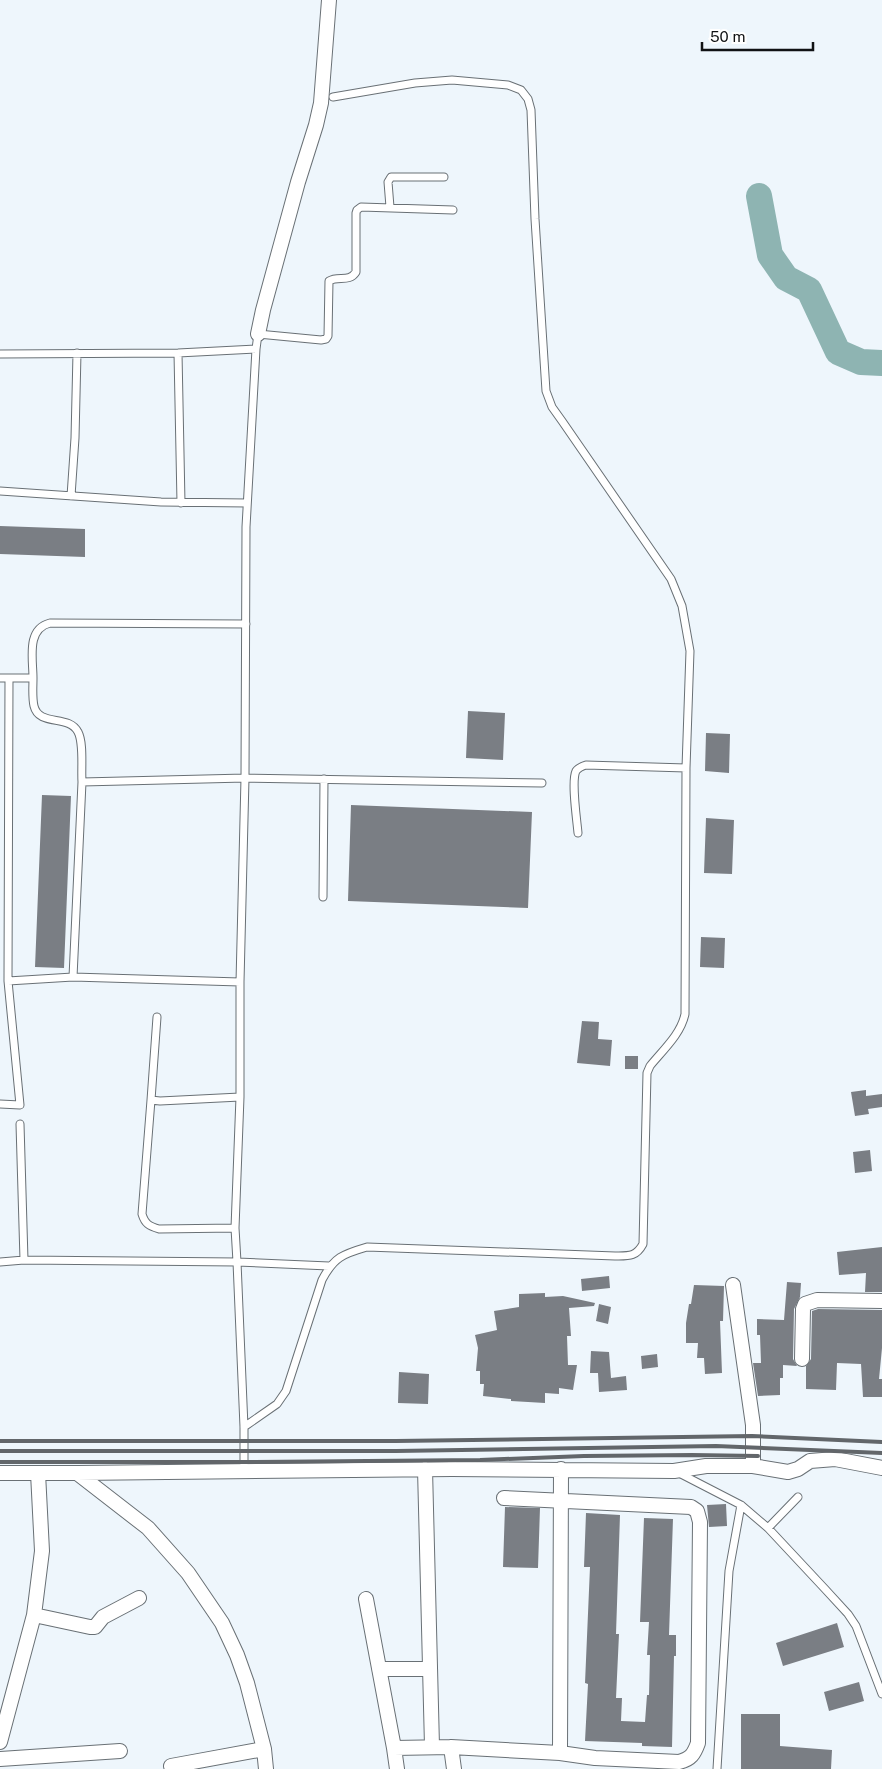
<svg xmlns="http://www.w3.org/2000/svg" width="882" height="1769" viewBox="0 0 882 1769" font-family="'Public Sans',sans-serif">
	<rect width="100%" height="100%" fill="#eef6fc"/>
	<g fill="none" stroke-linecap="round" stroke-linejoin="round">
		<path stroke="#8eb4b2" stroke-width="26" d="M 759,196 L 770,255 L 786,278 L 809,290 L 838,352 L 861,362 L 882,363"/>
	</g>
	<path fill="#7a7e84" d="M 0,526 L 85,529 L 85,557 L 0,554 Z
		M 468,711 L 505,713 L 503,760 L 466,758 Z
		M 706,733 L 730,734 L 729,773 L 705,771 Z
		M 42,795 L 71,796 L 64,968 L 35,967 Z
		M 351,805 L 532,812 L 528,908 L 348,901 Z
		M 706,818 L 734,820 L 732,874 L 704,873 Z
		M 701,937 L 725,938 L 724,968 L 700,967 Z
		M 582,1021 L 599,1022 L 598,1039 L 612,1040 L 610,1066 L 577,1063 Z
		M 625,1056 L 638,1056 L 638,1069 L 625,1069 Z
		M 866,1090 L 866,1096 L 882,1094 L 882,1107 L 868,1109 L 869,1114 L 855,1116 L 851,1092 Z
		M 870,1150 L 872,1171 L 855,1173 L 853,1152 Z
		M 882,1247 L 882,1292 L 865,1292 L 866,1273 L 839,1275 L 837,1252 Z
		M 609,1276 L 610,1288 L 582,1291 L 581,1279 Z
		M 787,1282 L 801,1283 L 800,1297 L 794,1309 L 793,1359 L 797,1366 L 783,1365 L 783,1378 L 780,1378 L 780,1395 L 758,1396 L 753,1363 L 761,1363 L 760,1335 L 757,1335 L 757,1319 L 784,1320 Z
		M 694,1285 L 724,1286 L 723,1321 L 720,1321 L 722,1373 L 705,1374 L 704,1358 L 697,1358 L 698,1343 L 686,1343 L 686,1323 L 689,1304 L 691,1304 Z
		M 545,1293 L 545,1297 L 563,1296 L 595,1303 L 594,1306 L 569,1308 L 571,1336 L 567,1336 L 568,1365 L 577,1365 L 573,1390 L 559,1388 L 559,1394 L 545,1393 L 545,1403 L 511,1401 L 511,1399 L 483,1396 L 484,1384 L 480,1384 L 480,1371 L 476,1371 L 478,1348 L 475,1335 L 497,1330 L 494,1311 L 519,1307 L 519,1294 Z
		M 599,1304 L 611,1307 L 608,1324 L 596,1321 Z
		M 818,1309 L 882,1310 L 882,1348 L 879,1379 L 882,1379 L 882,1397 L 863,1397 L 861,1364 L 837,1363 L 836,1390 L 806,1389 L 806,1366 L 811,1359 L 812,1311 Z
		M 591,1351 L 609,1352 L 611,1378 L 626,1376 L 627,1390 L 599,1392 L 598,1373 L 590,1373 Z
		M 657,1354 L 658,1367 L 642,1369 L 641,1356 Z
		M 399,1372 L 429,1374 L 428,1404 L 398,1403 Z
		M 726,1504 L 727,1526 L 709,1527 L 707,1505 Z
		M 505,1507 L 540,1508 L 538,1568 L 503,1567 Z
		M 586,1513 L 620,1515 L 616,1634 L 619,1634 L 616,1698 L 622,1698 L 621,1721 L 645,1722 L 647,1695 L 649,1695 L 650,1655 L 647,1655 L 649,1622 L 640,1622 L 644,1518 L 673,1519 L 669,1635 L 676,1635 L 676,1656 L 674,1656 L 672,1747 L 642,1746 L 642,1743 L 585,1741 L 588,1684 L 585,1683 L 590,1567 L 584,1567 Z
		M 837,1623 L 844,1647 L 783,1666 L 776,1643 Z
		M 859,1682 L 864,1701 L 829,1711 L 824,1692 Z
		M 741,1714 L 780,1714 L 780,1746 L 832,1750 L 831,1769 L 741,1769 Z"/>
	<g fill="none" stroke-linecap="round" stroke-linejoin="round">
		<defs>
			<path id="lane" d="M 390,207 L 388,182 L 391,177 L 444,177
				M 178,353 L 181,503
				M 0,354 L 178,353 L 256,349
				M 0,491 L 161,502 L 247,503
				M 71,496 L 75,438 L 77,353
				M 0,678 L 33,678 C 33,659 26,629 50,623 L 246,624
				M 33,678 C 33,687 32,697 34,706 C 39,727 69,714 78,732 C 84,743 81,769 82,782
				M 578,833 C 577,821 571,781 576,771 C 578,768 583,766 586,765 L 686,768
				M 323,897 L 324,779
				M 8,981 L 73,977
				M 240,982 L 73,977 L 82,782 L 245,778 L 542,783
				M 157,1017 L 151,1100 L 160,1101 L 240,1097
				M 151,1100 L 142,1214 C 145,1224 149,1226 159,1229 L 235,1228
				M 0,1104 L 20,1105 L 8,981 L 9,678
				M 20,1124 L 24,1260
				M 0,1262 L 24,1260 L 237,1262 L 244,1427 L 244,1471
				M 329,1266 L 237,1262 L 235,1228 L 240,1097 L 240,982 L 245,778 L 246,527 L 256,349 L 258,334 L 321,340 L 326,339 L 328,336 L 329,281 C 338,275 349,283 356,272 L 356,213 L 357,210 L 361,207 L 453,210
				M 244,1427 L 277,1404 L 286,1391 L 322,1280 C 334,1257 343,1254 367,1247 L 615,1256 C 629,1256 636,1257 643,1244 L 647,1073 L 650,1066 C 663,1050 681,1034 685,1014 L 686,768 L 690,651 L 682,606 L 671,579 L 562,421 L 552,407 L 546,391 L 535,219 L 531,110 L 528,99 L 521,90 L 508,85 L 452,80 L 415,83 L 333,97
				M 677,1472 L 741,1505 L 768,1528 L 825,1589 L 848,1614 L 856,1626 L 882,1694
				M 768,1528 L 798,1497
				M 717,1769 L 729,1571 L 741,1505"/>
			<path id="street" d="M 258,334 L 263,310 L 298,182 L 316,125 L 321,103 L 329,0
				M 733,1285 L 753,1425 L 753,1466
				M 802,1359 L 803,1309 L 805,1304 L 817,1300 L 882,1301
				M 425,1469 L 432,1746
				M 0,1473 L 77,1473 L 452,1469 L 674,1471 L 706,1466 L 753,1466 L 788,1472 L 798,1469 L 810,1461 L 835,1459 L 882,1468
				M 77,1473 L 148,1528 L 188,1573 L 222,1623 L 237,1655 L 247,1683 L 264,1749 L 266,1769
				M 366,1599 L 394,1748
				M 34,1615 L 90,1627 L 95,1627 L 103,1617 L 139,1598
				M 379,1669 L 430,1669
				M 0,1742 L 34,1615 L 42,1551 L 38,1473
				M 451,1747 L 454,1769
				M 560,1753 L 561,1469
				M 0,1759 L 120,1751
				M 171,1766 L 264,1749
				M 397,1769 L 394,1748 L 451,1747 L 560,1753 L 595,1758 L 679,1762 C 691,1759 694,1754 698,1743 L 700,1522 L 697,1511 L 691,1507 L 504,1498"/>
		</defs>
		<use href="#lane" stroke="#697075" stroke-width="9"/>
		<use href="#street" stroke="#697075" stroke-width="16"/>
		<use href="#lane" stroke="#fff" stroke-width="7"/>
		<use href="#street" stroke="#fff" stroke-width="14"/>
		<path stroke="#62666a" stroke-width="4" d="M 0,1441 L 396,1441 L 752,1436 L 882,1442
			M 0,1451 L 396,1451 L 716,1446 L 882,1453
			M 0,1462 L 244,1462 L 480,1460 L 584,1456 L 692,1455 L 758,1456"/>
	</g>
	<path d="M702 42v8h111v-8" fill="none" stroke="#101214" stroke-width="2.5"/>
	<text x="710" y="42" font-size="15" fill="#101214" stroke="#ffffff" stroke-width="4" paint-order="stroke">50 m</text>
</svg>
